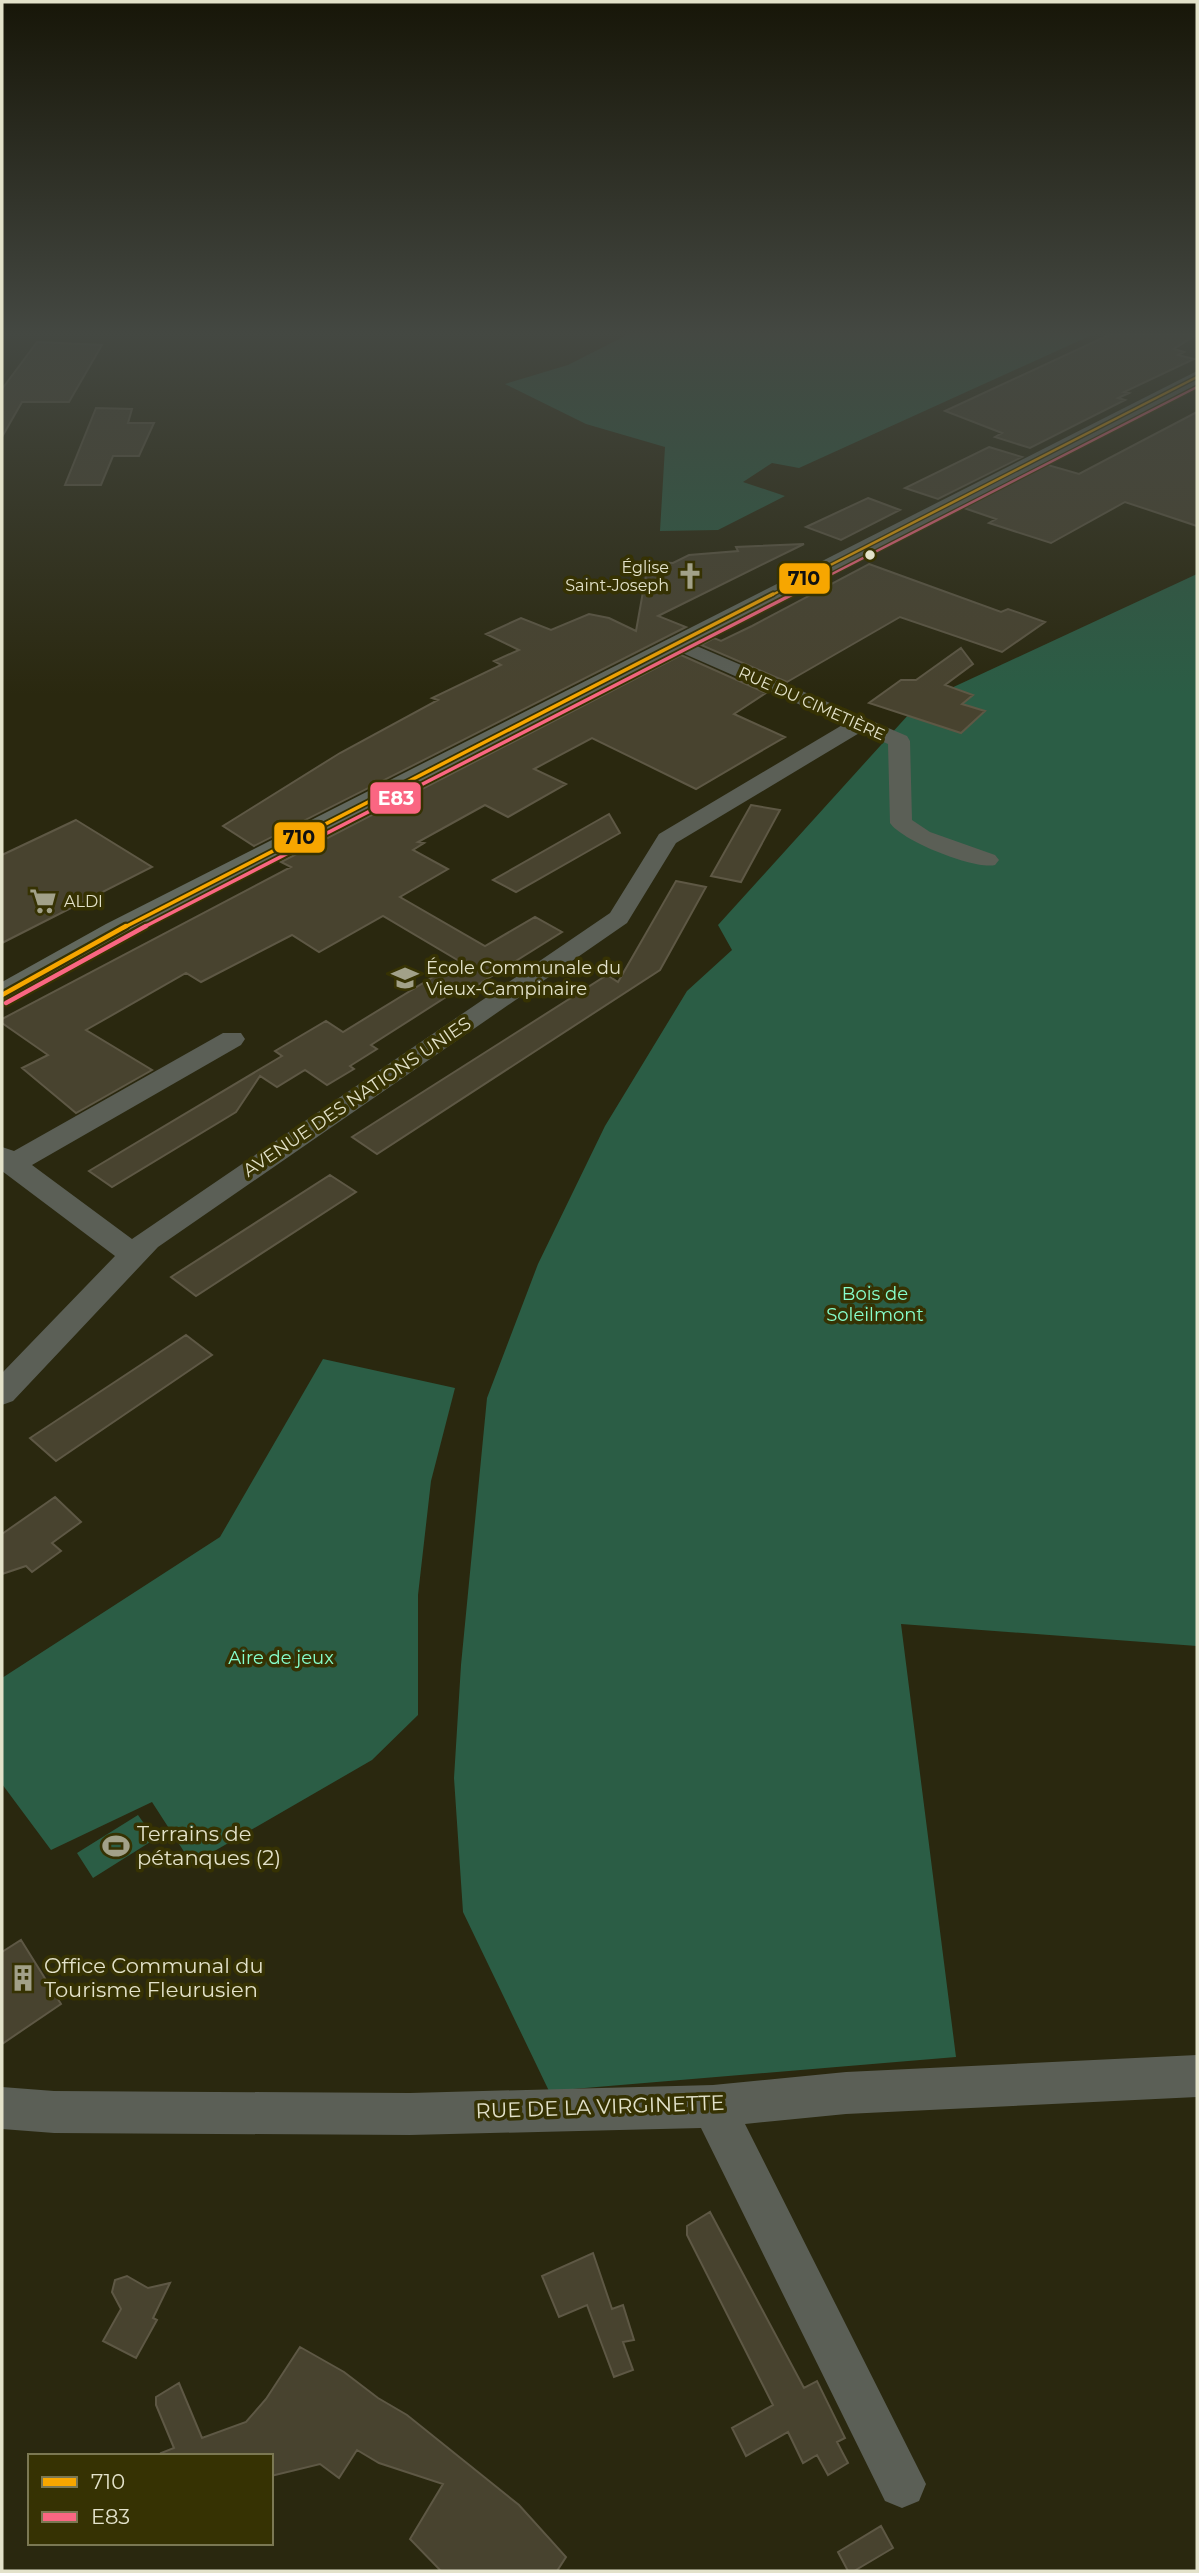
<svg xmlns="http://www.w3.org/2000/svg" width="1199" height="2573" viewBox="0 0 1199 2573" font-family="Montserrat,sans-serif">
	<rect width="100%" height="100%" fill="#2a280f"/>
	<path fill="#2b5d45" d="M 629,334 L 1094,334 L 799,468 L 772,463 L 743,482 L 785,496 L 718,530 L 660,531 L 665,447 L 586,424 L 505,384 L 568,365 Z
		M 1197,574 L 1197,1646 L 901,1624 L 956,2057 L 549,2091 L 463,1912 L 454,1778 L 461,1665 L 487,1398 L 538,1264 L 605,1126 L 687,991 L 732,950 L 718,925 L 919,703 Z
		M 323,1359 L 455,1388 L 431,1481 L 418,1595 L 418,1715 L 372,1760 L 192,1864 L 152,1802 L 51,1850 L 2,1784 L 2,1678 L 220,1537 Z
		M 138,1815 L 155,1839 L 93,1878 L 77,1853 Z"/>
	<path fill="#48432f" stroke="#5e5845" stroke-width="2" d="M 1111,334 L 1197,334 L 1174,349 L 1184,352 L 1178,355 L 1194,359 L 1124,392 L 1129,393 L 1118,398 L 1125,400 L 1030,448 L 995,437 L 1002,433 L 945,411 Z
		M 37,342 L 102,345 L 69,402 L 22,402 L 2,437 L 2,389 Z
		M 96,408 L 132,409 L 128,423 L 154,423 L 139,456 L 113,456 L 101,485 L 65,485 Z
		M 1197,412 L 1197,526 L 1125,502 L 1051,543 L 989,523 L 996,519 L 964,508 L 1048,465 L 1079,474 Z
		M 989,447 L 1022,457 L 938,499 L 905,488 Z
		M 868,498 L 900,510 L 841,540 L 806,527 Z
		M 804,544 L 658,616 L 686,627 L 254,846 L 223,826 L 340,753 L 438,700 L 432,698 L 501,665 L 494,661 L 519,650 L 486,634 L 521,618 L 551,630 L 589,614 L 609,618 L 636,631 L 646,575 L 657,569 L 653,562 L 673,563 L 689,555 L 738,551 L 736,547 Z
		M 869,564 L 1001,612 L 1008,609 L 1045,622 L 1002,652 L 900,617 L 787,682 L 701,645 L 714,638 L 721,641 L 752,626 Z
		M 961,648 L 973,664 L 945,685 L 973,695 L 962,704 L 985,711 L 961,733 L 869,703 L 901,680 L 916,680 Z
		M 681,655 L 766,693 L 734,714 L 785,737 L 696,789 L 592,738 L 534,769 L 566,784 L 508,817 L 485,805 L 418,842 L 424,843 L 413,850 L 448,869 L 400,897 L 485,946 L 535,917 L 562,932 L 460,996 L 454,992 L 371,1045 L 377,1049 L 350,1066 L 354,1069 L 327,1085 L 305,1070 L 277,1087 L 260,1076 L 236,1112 L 112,1187 L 89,1171 L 282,1056 L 275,1051 L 326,1021 L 343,1032 L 459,961 L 383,916 L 319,952 L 292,935 L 201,982 L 186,973 L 86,1030 L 152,1070 L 76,1113 L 22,1068 L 48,1055 L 2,1023 L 2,1019 L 291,867 L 281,862 Z
		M 751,805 L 780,810 L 741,882 L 711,876 Z
		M 609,814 L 620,833 L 516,892 L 493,880 Z
		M 76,820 L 152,867 L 2,943 L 2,855 Z
		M 676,881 L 706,887 L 660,970 L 377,1154 L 352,1137 L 607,975 L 618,982 Z
		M 330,1175 L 356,1192 L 196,1296 L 171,1277 Z
		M 186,1335 L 212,1355 L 56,1461 L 30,1438 Z
		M 55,1497 L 81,1522 L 52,1543 L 61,1551 L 32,1572 L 26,1566 L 2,1574 L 2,1534 Z
		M 21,1940 L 61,2004 L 2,2044 L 2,1952 Z
		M 710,2212 L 804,2388 L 817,2381 L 845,2438 L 837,2442 L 848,2463 L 828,2475 L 817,2455 L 803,2463 L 788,2432 L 746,2456 L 732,2428 L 773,2405 L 687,2235 L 687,2226 Z
		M 593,2253 L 612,2309 L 623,2305 L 634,2340 L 623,2342 L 633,2370 L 614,2377 L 587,2305 L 559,2317 L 542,2276 Z
		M 127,2276 L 148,2288 L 170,2283 L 153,2318 L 157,2320 L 136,2358 L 103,2341 L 121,2309 L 112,2292 L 115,2280 Z
		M 300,2347 L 344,2372 L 378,2398 L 407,2415 L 519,2505 L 566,2557 L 557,2571 L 441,2571 L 410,2539 L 443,2484 L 379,2463 L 357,2450 L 339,2478 L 320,2464 L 271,2476 L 271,2456 L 162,2456 L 161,2453 L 174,2448 L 156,2405 L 156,2397 L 179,2383 L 202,2438 L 246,2422 L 266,2399 Z
		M 881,2526 L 893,2548 L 854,2571 L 848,2571 L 838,2552 Z"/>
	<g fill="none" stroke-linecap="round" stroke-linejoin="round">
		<path fill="#5b5f56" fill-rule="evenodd" d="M 678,638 L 907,736 L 910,741 L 912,820 L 930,832 L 995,855 L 999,860 L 995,865 C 975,870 902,841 890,823 L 888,744 L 861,732 L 676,843 L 627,923 L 158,1247 L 13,1401 L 2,1405 L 2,1373 L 115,1256 L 2,1171 L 2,1147 L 14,1151 L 223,1033 L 241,1033 L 245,1039 L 241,1045 L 32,1165 L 132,1239 L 610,913 L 659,834 L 844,724 L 671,648 L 668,644 L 671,640 Z
			M 1197,2055 L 1197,2097 L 846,2114 L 745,2124 L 926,2484 L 919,2501 L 902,2508 L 885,2501 L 701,2128 L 410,2135 L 54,2133 L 2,2129 L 2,2087 L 54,2091 L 410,2093 L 713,2085 L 846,2072 Z"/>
		<path fill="#62685e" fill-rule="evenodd" d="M 1197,371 L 1197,385 L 128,938 L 14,1002 L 2,1005 L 2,982 L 106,924 Z"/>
		<defs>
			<path id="bus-1-far2" d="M 770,596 L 1197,377"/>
			<path id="bus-1-far1" d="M 123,928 L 773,594"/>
			<path id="bus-1" d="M 2,995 L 126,926"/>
			<path id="bus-2-far2" d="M 789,596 L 1197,387"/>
			<path id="bus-2-far1" d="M 142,928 L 793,594"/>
			<path id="bus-2" d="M 6,1003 L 146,926"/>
		</defs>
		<use href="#bus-1-far2" stroke="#363203" stroke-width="5"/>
		<use href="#bus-1-far1" stroke="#363203" stroke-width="7"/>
		<use href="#bus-1" stroke="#363203" stroke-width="9"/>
		<use href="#bus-2-far2" stroke="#363203" stroke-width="5"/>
		<use href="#bus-2-far1" stroke="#363203" stroke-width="7"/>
		<use href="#bus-2" stroke="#363203" stroke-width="9"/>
		<use href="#bus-1-far2" stroke="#f7a600" stroke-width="2.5"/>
		<use href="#bus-1-far1" stroke="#f7a600" stroke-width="3.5"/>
		<use href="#bus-1" stroke="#f7a600" stroke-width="4.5"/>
		<use href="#bus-2-far2" stroke="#fa6682" stroke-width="2.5"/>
		<use href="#bus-2-far1" stroke="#fa6682" stroke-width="3.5"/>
		<use href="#bus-2" stroke="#fa6682" stroke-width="4.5"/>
	</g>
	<linearGradient id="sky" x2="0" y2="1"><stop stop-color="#171608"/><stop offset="0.48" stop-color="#444842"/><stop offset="1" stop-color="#444842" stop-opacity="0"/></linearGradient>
	<rect width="1199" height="695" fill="url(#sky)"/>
	<defs>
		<symbol id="church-bare" viewBox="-9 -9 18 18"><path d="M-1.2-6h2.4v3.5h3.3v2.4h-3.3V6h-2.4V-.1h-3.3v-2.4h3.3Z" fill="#a2a189" stroke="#363203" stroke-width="2.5" paint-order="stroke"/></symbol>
		<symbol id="supermarket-bare" viewBox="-9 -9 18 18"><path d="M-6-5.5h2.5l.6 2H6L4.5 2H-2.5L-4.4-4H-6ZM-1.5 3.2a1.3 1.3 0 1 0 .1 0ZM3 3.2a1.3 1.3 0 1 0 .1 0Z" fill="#a2a189" stroke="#363203" stroke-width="2.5" paint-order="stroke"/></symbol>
		<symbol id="school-bare" viewBox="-9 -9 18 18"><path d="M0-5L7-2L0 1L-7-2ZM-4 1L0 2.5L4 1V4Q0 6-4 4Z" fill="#a2a189" stroke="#363203" stroke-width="2.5" paint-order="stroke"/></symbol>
		<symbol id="stadium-bare" viewBox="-9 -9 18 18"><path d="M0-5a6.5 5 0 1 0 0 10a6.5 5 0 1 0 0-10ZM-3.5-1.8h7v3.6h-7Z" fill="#a2a189" stroke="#363203" stroke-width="2.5" paint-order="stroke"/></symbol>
		<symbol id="building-bare" viewBox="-9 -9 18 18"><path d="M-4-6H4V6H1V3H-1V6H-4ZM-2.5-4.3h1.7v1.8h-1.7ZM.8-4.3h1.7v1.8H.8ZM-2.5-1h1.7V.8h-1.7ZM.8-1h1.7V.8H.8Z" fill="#a2a189" stroke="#363203" stroke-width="2.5" paint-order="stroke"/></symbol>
	</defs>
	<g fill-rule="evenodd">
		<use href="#church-bare" x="671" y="557" width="38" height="38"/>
		<use href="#supermarket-bare" x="24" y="882" width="38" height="38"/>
		<use href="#school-bare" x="386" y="959" width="38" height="38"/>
		<use href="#stadium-bare" x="97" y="1827" width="38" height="38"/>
		<use href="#building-bare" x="4" y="1959" width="38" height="38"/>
	</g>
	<circle fill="#e3e2ca" stroke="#363203" stroke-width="2.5" cx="870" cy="555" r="6"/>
	<g text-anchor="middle" stroke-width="7" stroke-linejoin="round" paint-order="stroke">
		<g font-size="16" fill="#e3e2ca" stroke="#363203" text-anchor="end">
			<text x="669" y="573">Église<tspan x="669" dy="18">Saint-Joseph</tspan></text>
			<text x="64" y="907" text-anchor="start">ALDI</text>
		</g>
		<g font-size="16" fill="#e3e2ca" stroke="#363203">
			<text transform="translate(812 703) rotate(24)" y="6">RUE DU CIMETIÈRE</text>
		</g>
		<g font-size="18" fill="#e3e2ca" stroke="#363203" text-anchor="start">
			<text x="426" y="974">École Communale du<tspan x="426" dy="21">Vieux-Campinaire</tspan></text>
		</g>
		<g font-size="18" fill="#e3e2ca" stroke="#363203">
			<text transform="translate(357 1097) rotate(-34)" y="6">AVENUE DES NATIONS UNIES</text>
		</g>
		<g font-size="18" fill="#87ffcd" stroke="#363203">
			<text x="875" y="1300">Bois de<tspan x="875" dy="21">Soleilmont</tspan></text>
			<text x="281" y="1664">Aire de jeux</text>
		</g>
		<g font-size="21" fill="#e3e2ca" stroke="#363203" text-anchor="start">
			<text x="137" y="1841">Terrains de<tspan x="137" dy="24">pétanques (2)</tspan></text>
			<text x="44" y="1973">Office Communal du<tspan x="44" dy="24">Tourisme Fleurusien</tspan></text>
		</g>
		<g font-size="21" fill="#e3e2ca" stroke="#363203">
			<text transform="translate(600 2107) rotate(-2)" y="7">RUE DE LA VIRGINETTE</text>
		</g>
	</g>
	<g stroke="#363203" stroke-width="2.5">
		<rect x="778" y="562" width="53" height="33" rx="7" fill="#f7a600"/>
		<rect x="369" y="781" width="53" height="34" rx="7" fill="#fa6682"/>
		<rect x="273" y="821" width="53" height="33" rx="7" fill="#f7a600"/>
	</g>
	<g font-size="19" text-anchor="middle" font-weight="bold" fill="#fff">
		<text x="396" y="805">E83</text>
	</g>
	<g font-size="19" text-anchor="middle" font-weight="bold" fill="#111">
		<text x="804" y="585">710</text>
		<text x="299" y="844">710</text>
	</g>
	<rect width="1199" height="2573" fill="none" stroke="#e3e2ca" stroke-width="7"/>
	<rect x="28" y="2454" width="245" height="91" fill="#363203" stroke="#7b7853" stroke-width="2"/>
	<rect x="42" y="2477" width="35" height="10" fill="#f7a600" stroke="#7b7853" stroke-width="2"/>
	<text x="91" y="2489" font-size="21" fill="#e3e2ca">710</text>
	<rect x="42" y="2512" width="35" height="10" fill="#fa6682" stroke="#7b7853" stroke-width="2"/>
	<text x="91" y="2524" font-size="21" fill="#e3e2ca">E83</text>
</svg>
